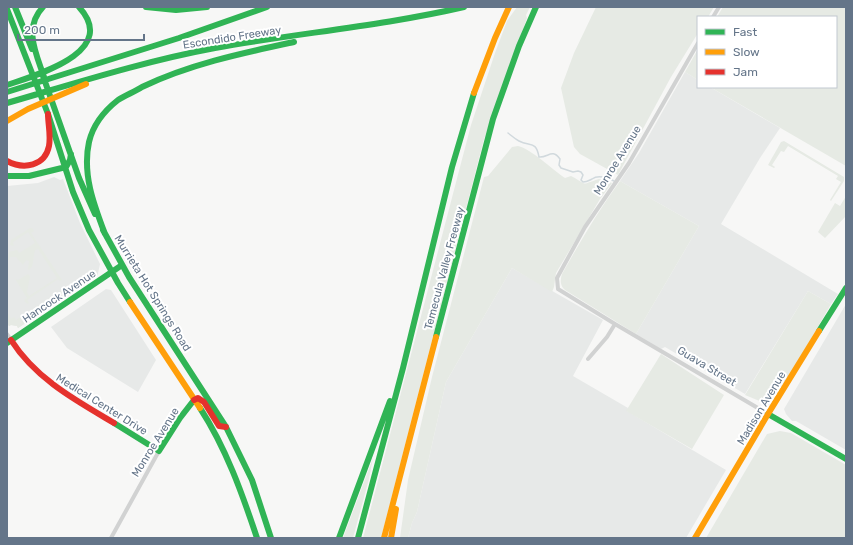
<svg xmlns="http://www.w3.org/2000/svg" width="853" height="545" viewBox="0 0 853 545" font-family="Rubik,sans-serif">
	<rect width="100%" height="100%" fill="#f7f7f6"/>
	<path fill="#e7e9e8" d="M 685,72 L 698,80 L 698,87 L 710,87 L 780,128 L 760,158 L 721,224 L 838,294 L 831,304 L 808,291 L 745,394 L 665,347 L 661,349 L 659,348 L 636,334 L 699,226 L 620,181 L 639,153 Z
		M 54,177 L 60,180 L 63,179 L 80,223 L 100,264 L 98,273 L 98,275 L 18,328 L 17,326 L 11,325 L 9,326 L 7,323 L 7,186 L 38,183 Z
		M 512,268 L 603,320 L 573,376 L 628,408 L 627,411 L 726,470 L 686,538 L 408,538 L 412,523 L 417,512 L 446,382 Z
		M 106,289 L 111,290 L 156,360 L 138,392 L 67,348 L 51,327 Z
		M 846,304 L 846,450 L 796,421 L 792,421 L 786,414 L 784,409 Z"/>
	<path fill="#e6eae4" d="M 517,7 L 530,7 L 526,15 L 527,18 L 484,139 L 381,538 L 363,538 L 471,125 L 495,53 L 507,21 Z
		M 596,7 L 714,7 L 708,17 L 698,17 L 698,33 L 671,77 L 618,175 L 580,154 L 574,147 L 561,88 L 574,53 Z
		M 723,7 L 846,7 L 846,166 L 710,87 L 836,87 L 836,17 L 717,17 Z
		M 698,49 L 698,80 L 685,72 Z
		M 784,141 L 844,177 L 844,181 L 831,201 L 830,200 L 841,182 L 836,179 L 838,176 L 788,146 L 784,152 L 781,151 L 772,165 L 775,167 L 774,168 L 768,165 L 781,142 Z
		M 518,146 C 531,149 552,169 565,178 L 571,176 C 590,186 579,185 599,179 L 612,183 L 600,199 L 556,273 L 554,287 L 552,292 L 512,268 L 446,382 L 417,512 L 412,523 L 408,538 L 400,538 L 408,480 L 432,377 L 484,177 L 488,176 L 512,147 Z
		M 620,181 L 699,226 L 636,334 L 565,290 C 560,286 560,280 562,274 C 580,242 598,211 620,181 Z
		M 846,196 L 846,216 L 825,238 L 818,232 L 835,203 L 840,206 Z
		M 30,228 L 32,228 L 34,231 L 31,233 L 62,280 L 60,281 L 58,279 L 27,300 L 29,303 L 27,304 L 24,300 L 27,298 L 15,279 L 18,280 L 28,274 L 30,277 L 27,292 L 29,296 L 57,278 L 38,249 L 35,250 L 32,267 L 28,270 L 29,261 L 26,260 L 23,265 L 16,257 L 10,257 L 9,260 L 8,260 L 9,252 L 17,250 L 19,253 L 35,243 L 28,232 L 13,242 L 14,246 L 10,245 L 11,240 L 14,238 Z
		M 67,287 L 71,293 L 18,328 L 17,326 L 11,325 L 9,326 L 7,323 L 7,312 L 11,319 L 14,317 L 16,320 Z
		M 808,291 L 831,304 L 793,370 L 770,401 L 768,400 L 762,402 L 745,395 Z
		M 661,354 L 724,395 L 692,449 L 626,411 Z
		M 780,431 L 791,433 L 846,465 L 846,538 L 706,538 L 767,434 Z
		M 373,458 L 369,479 L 353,538 L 343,538 Z"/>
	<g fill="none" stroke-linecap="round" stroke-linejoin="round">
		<path stroke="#d1d9dd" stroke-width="1.5" d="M 508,133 C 512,136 515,139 519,141 C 530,147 536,140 539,157 C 548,158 552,148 560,159 L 559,165 L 561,168 L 573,172 L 578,171 L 581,172 L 583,175 L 581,180 L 583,182 C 587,182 588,181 592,179 C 599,174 608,178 614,181"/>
		<path stroke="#d1d2d2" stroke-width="4" d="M 713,17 L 719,7
			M 698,43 L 629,163 L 585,227 L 557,278 L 558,289 L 615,324 L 768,414
			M 7,334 L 11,340
			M 588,359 L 607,337 L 615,324
			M 111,538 L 159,451"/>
		<path stroke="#30b455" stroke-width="6" d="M 15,7 L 32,49
			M 43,7 C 23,28 36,53 44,77
			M 146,7 L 176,10 L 207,7
			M 7,9 L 48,114 L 73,192 L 89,230 L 118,283 L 130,302
			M 43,76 L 79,178 L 95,214
			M 7,85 C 36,75 120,52 79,7
			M 7,92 L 179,38 L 267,7
			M 7,103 C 76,83 145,61 215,48 C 298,33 382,26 464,7
			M 7,176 L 29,176 L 66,167 L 70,160 L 71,154
			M 103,230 L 129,277 L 226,427 L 252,480 L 271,538
			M 105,234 C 94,205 82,174 89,142 C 93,125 104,111 118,100 C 126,95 134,92 142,87 C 190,64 243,53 294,42
			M 819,331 L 846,288
			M 436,337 L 493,119 L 519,46 L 536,7
			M 7,343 L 122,265
			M 200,408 C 226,448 242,493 257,538
			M 768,414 L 846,459
			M 114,423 L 159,451 L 180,418 L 194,400
			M 339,538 L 390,401
			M 358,538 L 403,368 L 452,167 L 474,93"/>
		<path stroke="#ff9f0a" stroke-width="6" d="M 474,93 L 495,38 L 509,7
			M 7,121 L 28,109 L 86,84
			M 130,302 L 200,408
			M 384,538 L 436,337
			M 391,538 L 396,509
			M 695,538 L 768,414 L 819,331"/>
		<path stroke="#e5322d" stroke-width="6" d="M 7,161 C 24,170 45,166 49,146 C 51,135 48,124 48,114
			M 11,340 C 36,379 75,400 114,423
			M 194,400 L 198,398 L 204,402 L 219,426 L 226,427"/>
	</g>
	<g text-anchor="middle" stroke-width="4" stroke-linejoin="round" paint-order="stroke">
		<g font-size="11" fill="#647589" stroke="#fff">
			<text transform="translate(232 37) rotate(-9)" y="4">Escondido Freeway</text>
			<text transform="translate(617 160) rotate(-58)" y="4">Monroe Avenue</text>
			<text transform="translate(444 268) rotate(-75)" y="4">Temecula Valley Freeway</text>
			<text transform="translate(153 293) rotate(58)" y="4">Murrieta Hot Springs Road</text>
			<text transform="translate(59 296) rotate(-34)" y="4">Hancock Avenue</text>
			<text transform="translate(707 366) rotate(31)" y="4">Guava Street</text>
			<text transform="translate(102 404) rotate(32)" y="4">Medical Center Drive</text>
			<text transform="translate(761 408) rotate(-59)" y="4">Madison Avenue</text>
			<text transform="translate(155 442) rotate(-58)" y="4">Monroe Avenue</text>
		</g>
	</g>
	<rect width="853" height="545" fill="none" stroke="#647589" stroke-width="16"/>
	<rect x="697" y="16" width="140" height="72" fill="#ffffff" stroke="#c1c8d0"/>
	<rect x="705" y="29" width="20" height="6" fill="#30b455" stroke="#c1c8d0"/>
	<text x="733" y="36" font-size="12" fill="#647589">Fast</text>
	<rect x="705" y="49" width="20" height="6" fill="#ff9f0a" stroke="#c1c8d0"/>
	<text x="733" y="56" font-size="12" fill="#647589">Slow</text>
	<rect x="705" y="69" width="20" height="6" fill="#e5322d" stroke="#c1c8d0"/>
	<text x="733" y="76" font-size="12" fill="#647589">Jam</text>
	<path d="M18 34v6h126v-6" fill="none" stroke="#647589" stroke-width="2"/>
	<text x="24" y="34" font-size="12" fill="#647589" stroke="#ffffff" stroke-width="3" paint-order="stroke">200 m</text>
</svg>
